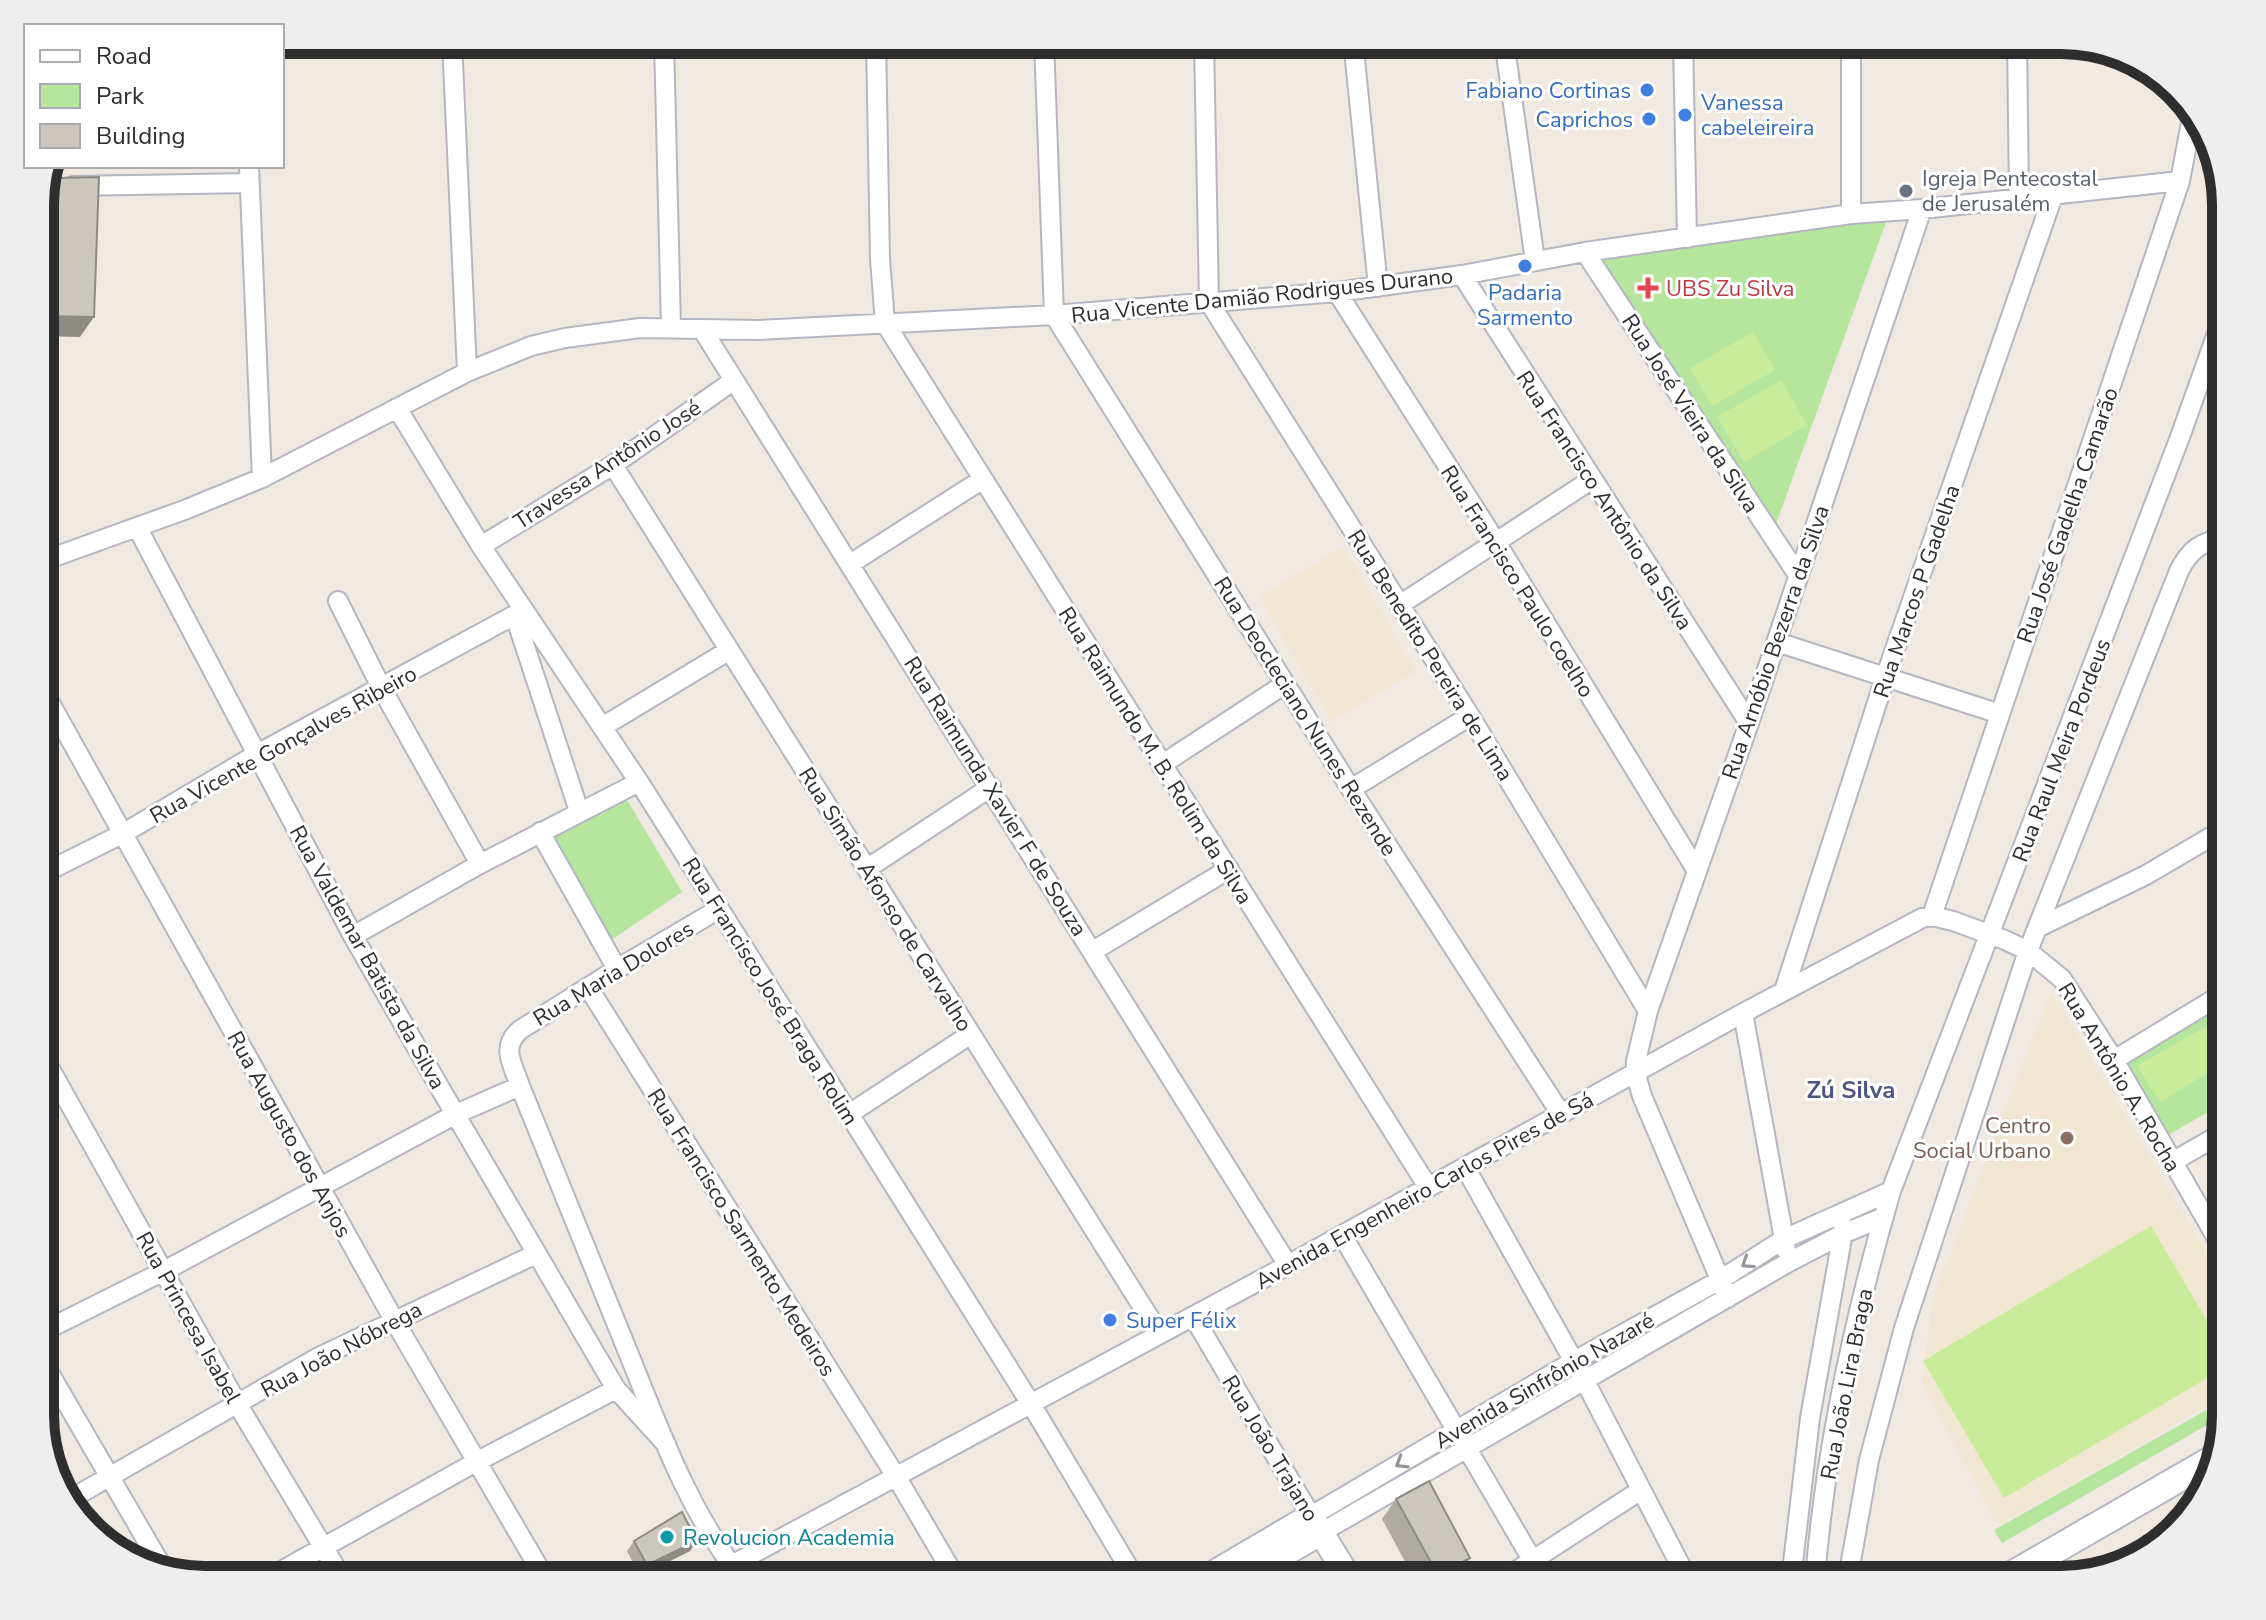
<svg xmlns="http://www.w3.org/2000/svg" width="2266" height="1620" viewBox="0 0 2266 1620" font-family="'Nunito Sans',sans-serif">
	<rect width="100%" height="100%" fill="#efe9e1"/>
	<path fill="#f0e6d1" d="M 1343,547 L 1416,671 L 1331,721 L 1259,597 Z
		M 2051,991 L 2226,1285 L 2226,1395 L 1998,1526 L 1922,1383 L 1933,1299 Z"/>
	<path fill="#b6e59e" d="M 1888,217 L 1770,540 L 1587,254 Z
		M 623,793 L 682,892 L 611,940 L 549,829 Z
		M 2226,991 L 2226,1102 L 2168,1135 L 2120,1051 Z
		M 2226,1399 L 2226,1414 L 2002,1543 L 1994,1530 Z"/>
	<path fill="#c9ec9a" d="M 1753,332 L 1775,370 L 1712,406 L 1690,368 Z
		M 1781,380 L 1807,425 L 1744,462 L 1717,417 Z
		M 2205,1027 L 2226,1062 L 2160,1102 L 2137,1066 Z
		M 2151,1226 L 2226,1353 L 2226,1367 L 2004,1498 L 1923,1361 Z"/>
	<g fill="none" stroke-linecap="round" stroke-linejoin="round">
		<defs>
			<path id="minor" d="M 452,40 L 467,372
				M 664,40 L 671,327
				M 876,40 L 880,259 L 885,323 L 1428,1187
				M 1044,40 L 1054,315 L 1351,789 L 1561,1114
				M 1204,40 L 1209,302 L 1470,716 L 1648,1011
				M 1353,40 L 1378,287
				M 1504,40 L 1535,261
				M 1683,40 L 1687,238
				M 2017,40 L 2019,197
				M 249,166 L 262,478
				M 73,186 L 249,183
				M 1851,214 L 1851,40
				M 1585,252 L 1798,575
				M 1462,275 L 1749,723
				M 1337,292 L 1496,542 L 1697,871
				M 702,329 L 1288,1265
				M 397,408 L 481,546 L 639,782 L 849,1114 L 1031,1404 L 1136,1580
				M 613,465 L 1159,1333
				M 137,527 L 353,936 L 440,1088 L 616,1389 L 666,1444
				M 481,546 L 613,465 L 733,381
				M 40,562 L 187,509 L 262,478 L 467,372 L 531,346 L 565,338 L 640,328 L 759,330 L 1054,315 L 1337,292 L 1462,275 L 1585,252 L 1851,214 L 1922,209 L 2180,181
				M 850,564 L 983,479
				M 338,601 L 382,689 L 480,864
				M 1401,604 L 1591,480
				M 515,616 L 579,811
				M 1777,642 L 2000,714
				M 40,685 L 394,1320 L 546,1580
				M 602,727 L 728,651
				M 1161,765 L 1285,684
				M 1351,789 L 1470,716
				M 540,832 L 617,969
				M 868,868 L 991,787
				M 40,875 L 124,833 L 257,754 L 524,610
				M 719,909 L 617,969 L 520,1030 C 500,1047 513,1065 520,1086 C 556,1174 592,1263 628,1352 C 660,1431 689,1513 743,1580
				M 1932,916 L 2180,181 L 2193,112
				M 2037,928 L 2146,875 L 2226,828
				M 353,936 L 480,864 L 639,782
				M 1093,951 L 1229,869
				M 588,987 L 897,1478 L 957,1580
				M 1784,991 L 1886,675 L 2054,193
				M 1743,1013 L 1786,1250
				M 40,1051 L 238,1405 L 343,1580
				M 2114,1060 L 2226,992
				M 849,1114 L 971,1034
				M 2172,1162 L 2226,1131
				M 1465,1167 L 1585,1381 L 1688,1580
				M 1342,1235 L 1544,1580
				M 1728,1298 L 1642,1096 L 1636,1075 L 1636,1061 L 1648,1011 L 1749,723 L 1922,209
				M 1193,1316 L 1311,1516 L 1574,1361 L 1720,1280 L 1784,1239 L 1891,1191
				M 40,1333 L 164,1271 L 456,1114 L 520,1086
				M 40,1357 L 161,1565
				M 67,1501 L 317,1358 L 536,1254
				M 1322,1532 L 1789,1262 L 1845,1233 L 1884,1217
				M 265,1580 L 476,1462 L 616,1389
				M 704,1580 L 1288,1265 L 1743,1013 L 1922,918 L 1932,916 L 1953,921 L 2005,940 L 2028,951 L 2062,979 L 2114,1060 L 2226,1254
				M 1502,1580 L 1641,1490
				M 1791,1580 L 1810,1418 L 1844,1227
				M 1815,1580 C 1825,1447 1854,1318 1891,1191 L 2180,437 L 2226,308
				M 1850,1580 L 1851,1561 L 1869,1460 L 1904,1328 L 2028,951 L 2179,571 C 2190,549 2202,541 2226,538"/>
			<path id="tertiary" d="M 1202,1580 L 1311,1516 L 1350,1580
				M 1239,1580 L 1322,1532"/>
			<path id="secondary" d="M 2003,1580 L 2211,1460"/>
		</defs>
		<use href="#minor" stroke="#b4b7c1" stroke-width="22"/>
		<use href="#tertiary" stroke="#b4b7c1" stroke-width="28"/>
		<use href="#secondary" stroke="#b4b7c1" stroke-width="30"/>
		<use href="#minor" stroke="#fff" stroke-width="18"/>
		<use href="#tertiary" stroke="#fff" stroke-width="24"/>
		<use href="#secondary" stroke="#fff" stroke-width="26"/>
	</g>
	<path fill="#afaba4" d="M 1396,1499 L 1456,1578 L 1452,1580 L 1415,1580 L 1382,1519 Z
		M 634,1541 L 690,1551 L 640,1576 L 627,1551 Z"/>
	<path fill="#8e8b86" d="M 40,316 L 94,317 L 80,337 L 40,336 Z
		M 697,1541 L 690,1551 L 640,1576 L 647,1565 Z
		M 1470,1558 L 1456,1578 L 1452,1580 L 1434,1580 L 1438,1575 Z"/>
	<path fill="#cbc7bf" stroke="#8e8b86" stroke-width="2" d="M 47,171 L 56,178 L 99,177 L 94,317 L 40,316 L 40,194 Z
		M 40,356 L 42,486 L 40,486 Z
		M 1429,1481 L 1470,1558 L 1438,1575 L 1396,1499 Z
		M 682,1512 L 697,1541 L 647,1565 L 634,1541 Z"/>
	<defs><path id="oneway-chevron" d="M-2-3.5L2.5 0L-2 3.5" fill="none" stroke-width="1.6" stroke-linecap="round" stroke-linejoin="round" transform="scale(2)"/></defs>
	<g stroke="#969696">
		<use href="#oneway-chevron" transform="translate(1747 1263) rotate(147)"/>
		<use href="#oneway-chevron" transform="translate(1401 1463) rotate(149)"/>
	</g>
	<g fill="#3f7fe0" stroke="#fff" stroke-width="3">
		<circle cx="1647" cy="90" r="8"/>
		<circle cx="1685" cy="115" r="8"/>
		<circle cx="1649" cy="119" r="8"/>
		<circle cx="1525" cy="266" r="8"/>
		<circle cx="1110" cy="1320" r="8"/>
	</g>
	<circle fill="#6b7280" stroke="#fff" stroke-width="3" cx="1906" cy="191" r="8"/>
	<path fill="#e0444e" stroke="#fff" stroke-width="3" d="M1644 276h8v8h8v8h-8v8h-8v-8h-8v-8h8z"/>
	<circle fill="#8d6e63" stroke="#fff" stroke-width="3" cx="2067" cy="1138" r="8"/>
	<circle fill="#0f9aa8" stroke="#fff" stroke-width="3" cx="667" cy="1537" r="8"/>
	<g text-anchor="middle" stroke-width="6" stroke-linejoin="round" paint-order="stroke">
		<g font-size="22" fill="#366cbe" stroke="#fff" text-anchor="end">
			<text x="1631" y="98">Fabiano Cortinas</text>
			<text x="1701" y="110" text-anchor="start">Vanessa<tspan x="1701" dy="25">cabeleireira</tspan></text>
			<text x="1633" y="127">Caprichos</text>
			<text x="1525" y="300" text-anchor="middle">Padaria<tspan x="1525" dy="25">Sarmento</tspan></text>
			<text x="1126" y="1328" text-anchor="start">Super Félix</text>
		</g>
		<g font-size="22" fill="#5b616d" stroke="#fff" text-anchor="start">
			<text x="1922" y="186">Igreja Pentecostal<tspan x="1922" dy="25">de Jerusalém</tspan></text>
		</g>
		<g font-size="22" fill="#be3a42" stroke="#fff" text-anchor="start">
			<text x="1666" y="296">UBS Zu Silva</text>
		</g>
		<g font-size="22" fill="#2e2e2e" stroke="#fff">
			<text transform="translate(1262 295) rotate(-6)" y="8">Rua Vicente Damião Rodrigues Durano</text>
			<text transform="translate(1691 413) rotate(57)" y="8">Rua José Vieira da Silva</text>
			<text transform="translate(607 464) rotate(-33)" y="8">Travessa Antônio José</text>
			<text transform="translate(1605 500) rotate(57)" y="8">Rua Francisco Antônio da Silva</text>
			<text transform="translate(2067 515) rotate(-71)" y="8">Rua José Gadelha Camarão</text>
			<text transform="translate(1518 581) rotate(58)" y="8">Rua Francisco Paulo coelho</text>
			<text transform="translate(1916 591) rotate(-71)" y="8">Rua Marcos P Gadelha</text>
			<text transform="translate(1775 642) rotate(-71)" y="8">Rua Arnóbio Bezerra da Silva</text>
			<text transform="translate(1431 655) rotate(58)" y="8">Rua Benedito Pereira de Lima</text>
			<text transform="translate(1306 716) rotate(58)" y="8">Rua Deocleciano Nunes Rezende</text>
			<text transform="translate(283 744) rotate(-29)" y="8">Rua Vicente Gonçalves Ribeiro</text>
			<text transform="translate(2061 750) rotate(-69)" y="8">Rua Raul Meira Pordeus</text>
			<text transform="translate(1156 755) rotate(58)" y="8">Rua Raimundo M. B. Rolim da Silva</text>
			<text transform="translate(996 796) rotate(58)" y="8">Rua Raimunda Xavier F de Souza</text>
			<text transform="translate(886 899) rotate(58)" y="8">Rua Simão Afonso de Carvalho</text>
			<text transform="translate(368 957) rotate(61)" y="8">Rua Valdemar Batista da Silva</text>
			<text transform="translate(613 973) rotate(-31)" y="8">Rua Maria Dolores</text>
			<text transform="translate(771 991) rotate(58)" y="8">Rua Francisco José Braga Rolim</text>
			<text transform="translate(2120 1077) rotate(59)" y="8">Rua Antônio A. Rocha</text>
			<text transform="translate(290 1134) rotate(61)" y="8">Rua Augusto dos Anjos</text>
			<text transform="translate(1424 1190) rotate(-29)" y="8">Avenida Engenheiro Carlos Pires de Sá</text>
			<text transform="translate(742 1232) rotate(58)" y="8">Rua Francisco Sarmento Medeiros</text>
			<text transform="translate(189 1317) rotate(61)" y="8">Rua Princesa Isabel</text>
			<text transform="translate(341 1349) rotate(-28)" y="8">Rua João Nóbrega</text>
			<text transform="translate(1544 1380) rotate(-30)" y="8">Avenida Sinfrônio Nazaré</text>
			<text transform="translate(1846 1384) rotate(-79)" y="8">Rua João Lira Braga</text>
			<text transform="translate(1271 1448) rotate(59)" y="8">Rua João Trajano</text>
		</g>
		<g font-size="22" fill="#785e54" stroke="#fff" text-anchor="end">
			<text x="2051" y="1133">Centro<tspan x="2051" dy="25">Social Urbano</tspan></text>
		</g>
		<g font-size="22" fill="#0d838f" stroke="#fff" text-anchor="start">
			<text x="683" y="1545">Revolucion Academia</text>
		</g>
		<g font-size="24" font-weight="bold" fill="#4d5680" stroke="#fff">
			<text x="1851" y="1098">Zú Silva</text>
		</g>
	</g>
	<path d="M0 0H2266V1620H0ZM205 54H2061A151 151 0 0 1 2212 205V1415A151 151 0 0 1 2061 1566H205A151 151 0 0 1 54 1415V205A151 151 0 0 1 205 54Z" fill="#eee" fill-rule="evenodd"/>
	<path fill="none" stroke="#2e2e2e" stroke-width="10" d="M205 54H2061A151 151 0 0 1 2212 205V1415A151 151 0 0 1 2061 1566H205A151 151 0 0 1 54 1415V205A151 151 0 0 1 205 54Z"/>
	<rect x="24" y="24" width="260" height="144" fill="#ffffff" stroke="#ababab" stroke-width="2"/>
	<rect x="40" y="50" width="40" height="12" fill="#ffffff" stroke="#ababab" stroke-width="2"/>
	<text x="96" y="64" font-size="24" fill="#2e2e2e">Road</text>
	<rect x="40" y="84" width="40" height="24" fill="#b6e59e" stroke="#ababab" stroke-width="2"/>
	<text x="96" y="104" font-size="24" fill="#2e2e2e">Park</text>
	<rect x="40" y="124" width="40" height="24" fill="#cbc7bf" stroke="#ababab" stroke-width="2"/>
	<text x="96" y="144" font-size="24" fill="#2e2e2e">Building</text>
</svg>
